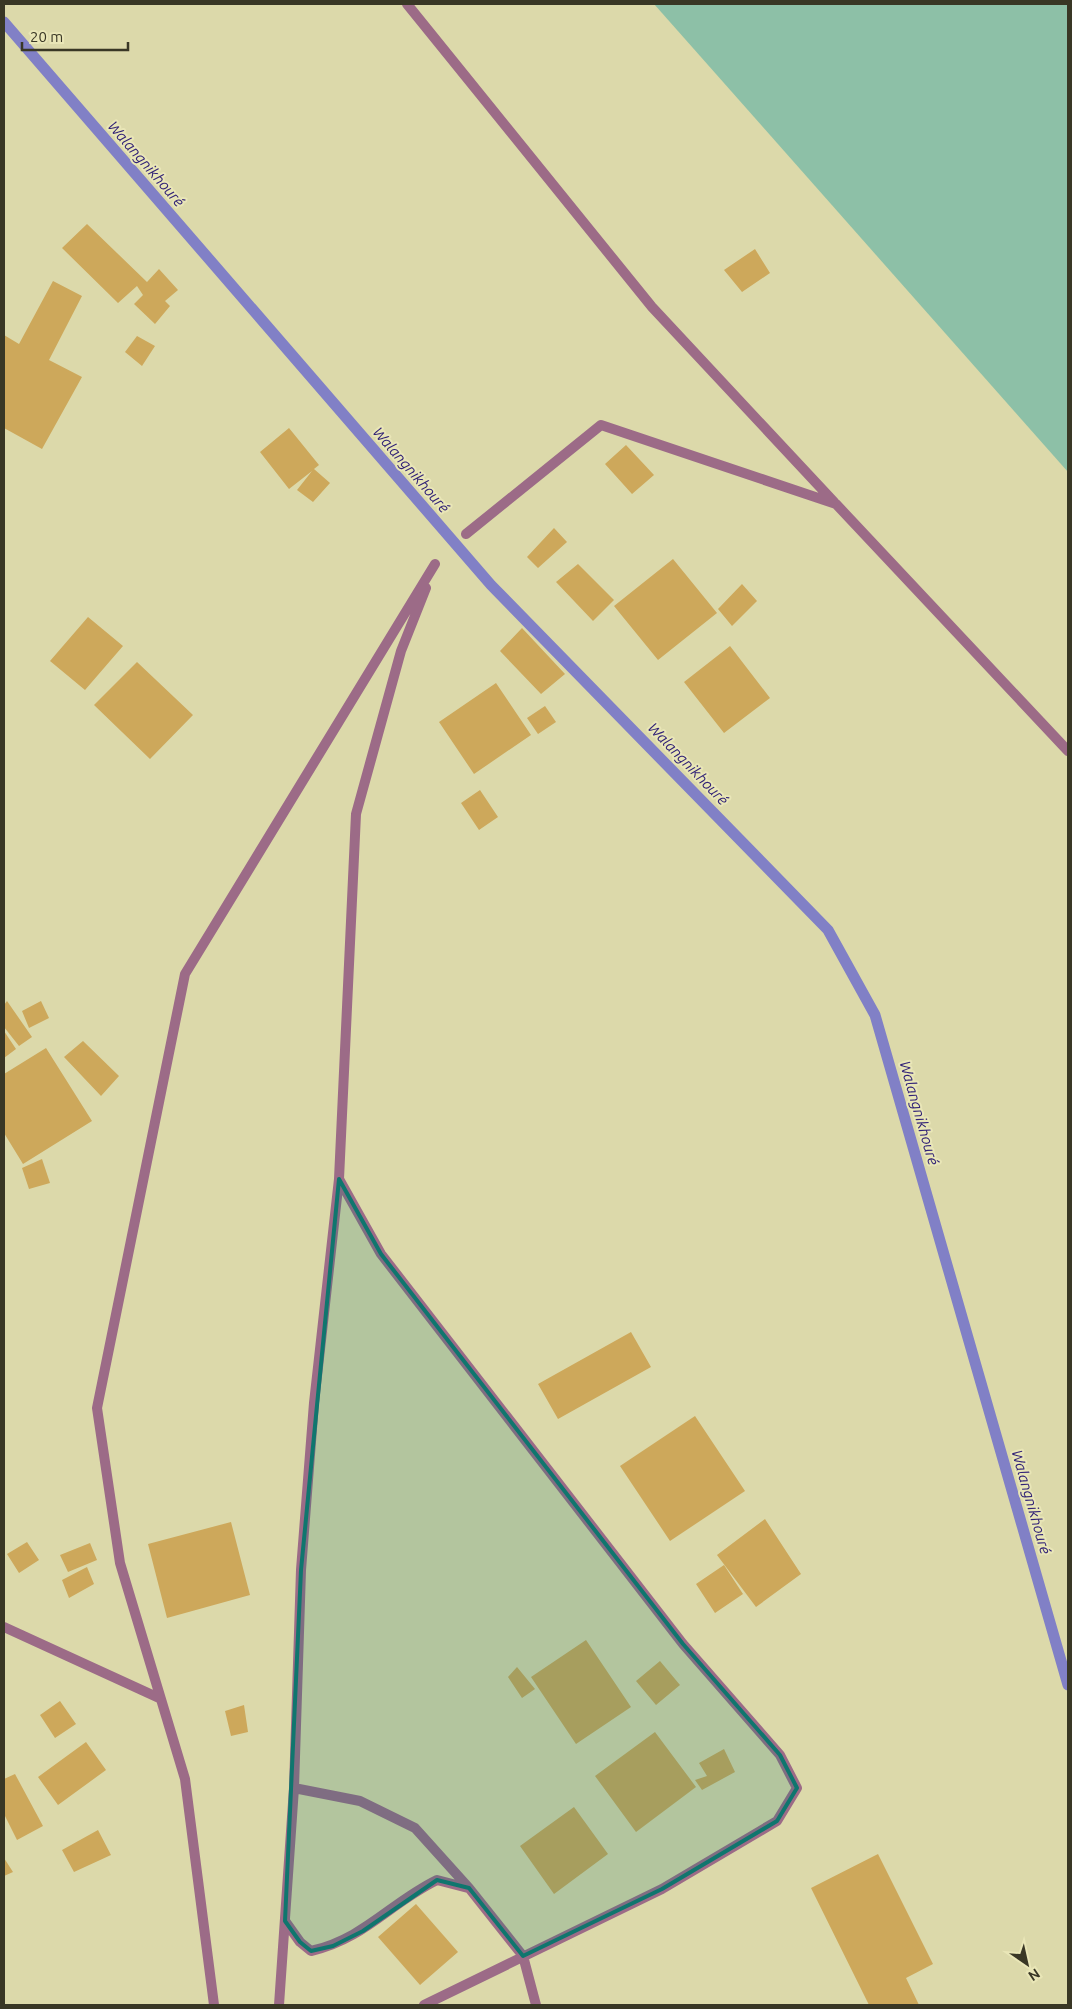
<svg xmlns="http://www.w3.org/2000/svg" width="1072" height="2009" viewBox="0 0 1072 2009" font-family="Ubuntu,sans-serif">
	<rect width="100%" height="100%" fill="#dcd9aa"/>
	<path fill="#8dc0a7" d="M 654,4 L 1068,4 L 1068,472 Z"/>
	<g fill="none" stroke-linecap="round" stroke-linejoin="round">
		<path stroke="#8180c6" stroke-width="11" d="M 4,22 L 491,585 L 828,930 L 875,1015 L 1068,1685"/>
	</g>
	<path fill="#cda85b" d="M 87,224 L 147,282 L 159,269 L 178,290 L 165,301 L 170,306 L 155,324 L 134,304 L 143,295 L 137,286 L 118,303 L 62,248 Z
		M 755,249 L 770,273 L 742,292 L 724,270 Z
		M 53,281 L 82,296 L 49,360 L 82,377 L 42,449 L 4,428 L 4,335 L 19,344 Z
		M 137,336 L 155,346 L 142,366 L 125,352 Z
		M 289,428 L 319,465 L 314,469 L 330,483 L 313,502 L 297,490 L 312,471 L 289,489 L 260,452 Z
		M 626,445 L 654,475 L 632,494 L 605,464 Z
		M 554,528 L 567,542 L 538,568 L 527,557 Z
		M 673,559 L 717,613 L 658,660 L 614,606 Z
		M 578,564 L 614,600 L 593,621 L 556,582 Z
		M 742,584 L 757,601 L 732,626 L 718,609 Z
		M 88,617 L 123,646 L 85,690 L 50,661 Z
		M 522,628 L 565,674 L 541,694 L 500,651 Z
		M 730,646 L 770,698 L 724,733 L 684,682 Z
		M 137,662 L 193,715 L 150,759 L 94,705 Z
		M 496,683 L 531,735 L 474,774 L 439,722 Z
		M 545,706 L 556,722 L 538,734 L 527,718 Z
		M 480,790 L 498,817 L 479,830 L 461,803 Z
		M 7,1001 L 32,1037 L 19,1046 L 4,1027 L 4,1005 Z
		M 41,1001 L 49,1018 L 29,1028 L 22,1011 Z
		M 4,1031 L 16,1049 L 4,1058 Z
		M 83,1041 L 119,1076 L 101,1096 L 64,1057 Z
		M 46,1048 L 92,1121 L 23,1164 L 4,1133 L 4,1074 Z
		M 42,1159 L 50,1183 L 29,1189 L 22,1168 Z
		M 631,1332 L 651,1367 L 558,1419 L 538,1384 Z
		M 695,1416 L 745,1491 L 670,1541 L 620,1466 Z
		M 765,1519 L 801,1574 L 756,1607 L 717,1555 Z
		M 231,1522 L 250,1595 L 167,1618 L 148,1544 Z
		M 27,1542 L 39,1560 L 19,1573 L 7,1554 Z
		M 90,1543 L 97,1560 L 68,1572 L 60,1555 Z
		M 724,1565 L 743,1594 L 715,1613 L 696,1584 Z
		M 87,1567 L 94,1584 L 69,1598 L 62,1580 Z
		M 586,1640 L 631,1707 L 576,1744 L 531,1677 Z
		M 660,1661 L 680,1685 L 656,1705 L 636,1681 Z
		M 517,1667 L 535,1689 L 522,1698 L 508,1677 Z
		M 60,1701 L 76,1724 L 55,1738 L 40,1715 Z
		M 244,1705 L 248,1732 L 231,1736 L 225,1711 Z
		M 655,1732 L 696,1787 L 636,1832 L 595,1776 Z
		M 86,1742 L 106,1770 L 58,1805 L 38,1777 Z
		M 724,1749 L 735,1772 L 702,1790 L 695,1780 L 707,1776 L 699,1763 Z
		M 15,1774 L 43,1826 L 17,1840 L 4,1814 L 4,1779 Z
		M 574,1807 L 608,1854 L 554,1894 L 520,1846 Z
		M 98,1830 L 111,1855 L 74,1872 L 62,1850 Z
		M 878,1854 L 933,1964 L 906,1978 L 919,2005 L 869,2005 L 811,1888 Z
		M 4,1858 L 13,1872 L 4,1876 Z
		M 416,1904 L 458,1952 L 420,1985 L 378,1937 Z"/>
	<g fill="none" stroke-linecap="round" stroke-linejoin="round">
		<path stroke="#9c6b87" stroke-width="10" d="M 407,4 L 652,307 L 834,502
			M 466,534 L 601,425 L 836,504 L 1068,751
			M 339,1179 L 381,1254 L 683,1644 L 780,1755 L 797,1788 L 777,1821 L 662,1889 L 424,2005
			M 4,1627 L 159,1698
			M 294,1788 L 360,1801 L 415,1828 L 469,1888 L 523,1956 L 536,2005
			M 285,1921 L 300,1942 L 311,1951 C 364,1939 390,1903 437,1880 L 468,1888
			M 214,2005 L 185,1779 L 120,1563 L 97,1408 L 185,974 L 435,564
			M 279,2005 L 294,1788 L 301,1570 L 314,1403 L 339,1179 L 356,814 L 401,651 L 426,588"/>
	</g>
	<path fill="#0f766e" fill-opacity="0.2" stroke="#0f766e" stroke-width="4" stroke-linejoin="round" d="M 339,1179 L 381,1254 L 683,1644 L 780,1755 L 797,1788 L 777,1821 L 662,1889 L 523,1956 L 469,1888 L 437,1880 L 363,1931 L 333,1946 L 311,1951 L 300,1942 L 285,1921 L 301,1570 Z"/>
	<g text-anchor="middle" stroke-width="4" stroke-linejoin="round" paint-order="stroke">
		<g font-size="15" font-style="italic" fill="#312276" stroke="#e9e6b7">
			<text transform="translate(146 164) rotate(49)" y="5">Walangnikhouré</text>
			<text transform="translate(411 470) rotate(49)" y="5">Walangnikhouré</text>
			<text transform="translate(688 764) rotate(46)" y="5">Walangnikhouré</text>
			<text transform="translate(919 1113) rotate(74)" y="5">Walangnikhouré</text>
			<text transform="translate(1031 1502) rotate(74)" y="5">Walangnikhouré</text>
		</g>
	</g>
	<rect width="1072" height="2009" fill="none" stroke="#393725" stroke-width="10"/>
	<g transform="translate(1027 1964) rotate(146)" stroke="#e9e6b7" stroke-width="4" paint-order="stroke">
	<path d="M0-4L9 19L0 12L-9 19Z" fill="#393725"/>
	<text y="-8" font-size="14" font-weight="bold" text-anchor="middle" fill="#393725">N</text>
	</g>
	<path d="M22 42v8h106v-8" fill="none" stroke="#393725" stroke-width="2.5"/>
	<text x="30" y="42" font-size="15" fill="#393725" stroke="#e9e6b7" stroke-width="4" paint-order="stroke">20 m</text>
</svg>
